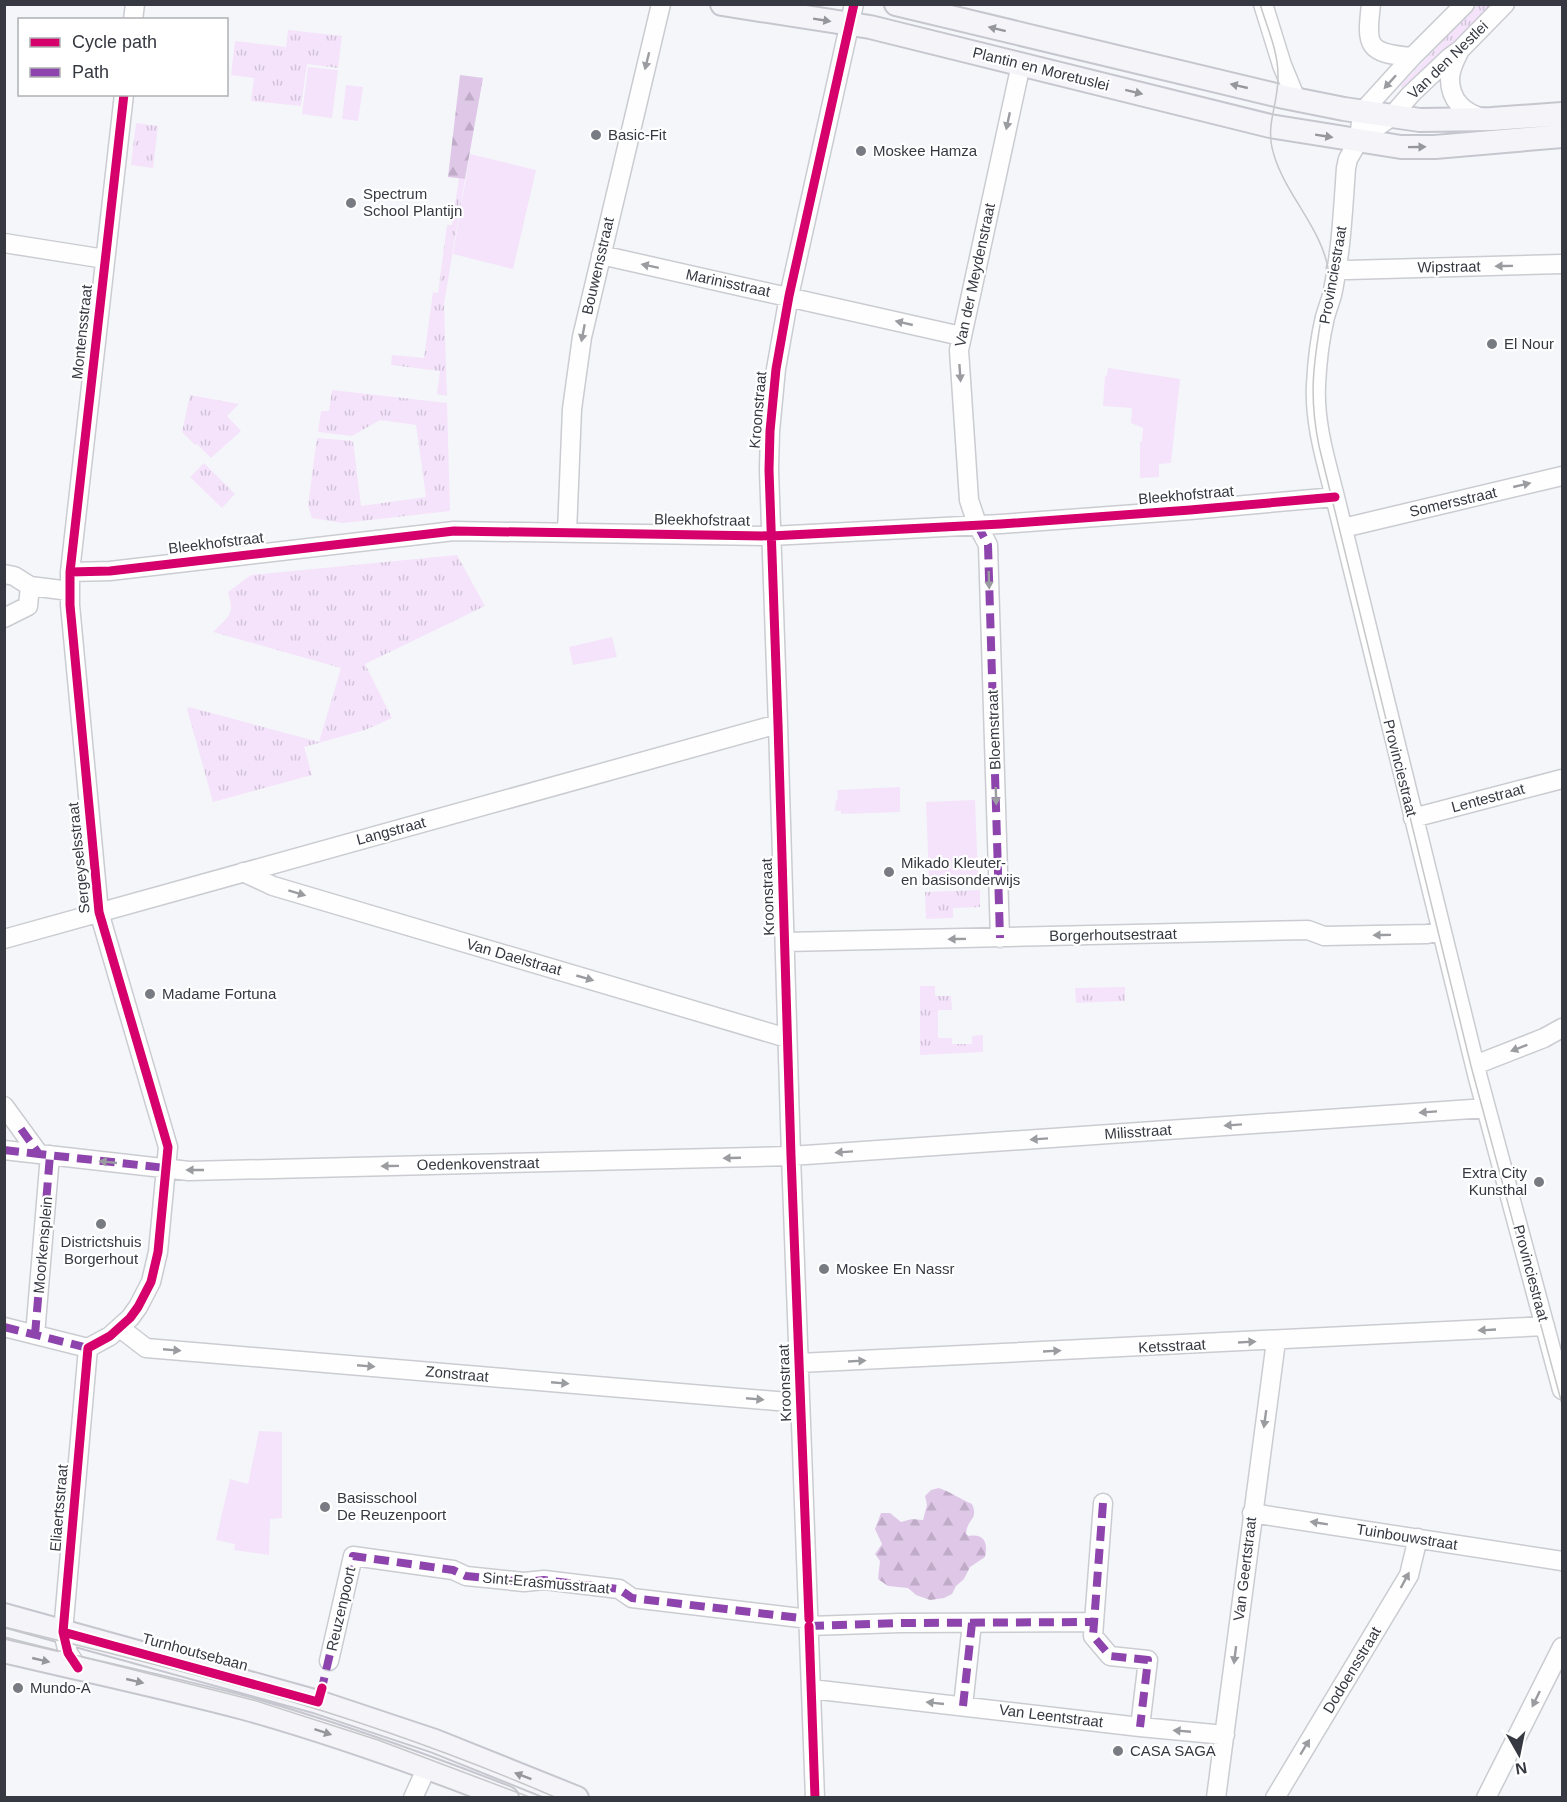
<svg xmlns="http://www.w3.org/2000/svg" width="1567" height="1802" viewBox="0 0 1567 1802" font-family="Helvetica,sans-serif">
	<defs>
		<pattern id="grass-tufts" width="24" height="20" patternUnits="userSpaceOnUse" patternTransform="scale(1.5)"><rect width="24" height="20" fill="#f4e3fb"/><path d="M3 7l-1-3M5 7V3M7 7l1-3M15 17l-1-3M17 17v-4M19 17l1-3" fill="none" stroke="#d2c4d8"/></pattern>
		<pattern id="forest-firs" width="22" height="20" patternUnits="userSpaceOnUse" patternTransform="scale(1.5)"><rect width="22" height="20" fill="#dfc7e8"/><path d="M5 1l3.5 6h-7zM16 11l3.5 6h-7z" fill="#c0acc8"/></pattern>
	</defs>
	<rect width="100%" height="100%" fill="#f5f6fa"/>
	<path fill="url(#grass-tufts)" d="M 1477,5 L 1491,5 L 1407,91 L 1400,86 Z
		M 288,30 L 342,36 L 338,68 L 307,64 L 301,106 L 251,101 L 254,78 L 231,75 L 235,41 L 286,47 Z
		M 136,123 L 158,126 L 153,168 L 131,165 Z
		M 459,178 L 465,179 L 444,304 L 447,396 L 437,394 L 440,371 L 391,365 L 392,355 L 424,358 L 433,292 L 438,293 L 447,225 L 452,225 Z
		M 332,390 L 447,403 L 450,511 L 343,523 L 312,518 L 308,506 L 317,438 L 353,441 L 361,506 L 426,497 L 416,425 L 380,420 L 352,436 L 318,432 L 321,411 L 329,411 Z
		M 190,395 L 239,404 L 227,416 L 241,431 L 211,458 L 197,444 L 195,445 L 182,432 Z
		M 204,463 L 235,494 L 222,508 L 190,477 Z
		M 457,555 L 485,606 L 365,664 L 392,718 L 365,730 L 304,747 L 312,775 L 213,802 L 187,709 L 189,707 L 319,742 L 341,668 L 213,632 C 229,615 235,616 228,592 L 251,575 Z
		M 980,890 L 980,907 L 953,908 L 953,918 L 926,919 L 925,892 Z
		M 920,986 L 935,986 L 935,996 L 951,996 L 952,1010 L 938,1010 L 938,1038 L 952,1038 L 952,1044 L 972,1044 L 972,1036 L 983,1035 L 983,1052 L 920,1055 Z
		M 1125,987 L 1125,1001 L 1076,1003 L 1075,988 Z"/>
	<path fill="url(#forest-firs)" d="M 460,75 L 483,78 L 465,179 L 448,177 Z
		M 939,1488 C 951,1492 960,1499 972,1504 C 979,1520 967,1518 966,1534 L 969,1536 C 985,1533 988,1544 985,1557 L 970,1567 L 964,1579 L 956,1586 L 952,1594 L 944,1598 L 930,1600 L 916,1595 L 908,1588 L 888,1586 L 878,1579 L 880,1561 L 875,1554 L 882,1544 L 875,1529 L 881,1513 L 890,1513 L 901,1522 L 912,1519 L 923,1520 L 927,1505 L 925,1496 L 931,1490 Z"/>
	<path fill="#f4e3fb" d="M 308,67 L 338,70 L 332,118 L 302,114 Z
		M 346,85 L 363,87 L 358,121 L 342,119 Z
		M 470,154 L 536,170 L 513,269 L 453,254 Z
		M 1108,368 L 1180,379 L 1171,463 L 1159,464 L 1159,477 L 1140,478 L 1140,442 L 1142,441 L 1143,428 L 1131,423 L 1132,408 L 1103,406 L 1105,376 L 1107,376 Z
		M 612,637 L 617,657 L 573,665 L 569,647 Z
		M 900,787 L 900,812 L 841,814 L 841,811 L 835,811 L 836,800 L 838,799 L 837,790 Z
		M 975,800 L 978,877 L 929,879 L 926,802 Z
		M 259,1431 L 282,1432 L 282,1518 L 270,1519 L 269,1555 L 234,1550 L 235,1544 L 216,1540 L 230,1479 L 248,1484 Z"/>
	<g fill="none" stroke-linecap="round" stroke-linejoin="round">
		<defs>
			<path id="minor" d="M 1263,4 L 1282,65 L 1296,99
				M 1371,4 C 1366,47 1367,53 1412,57
				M 1465,4 L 1412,57 L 1362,112 L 1359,140 L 1348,159 L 1346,168 C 1343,211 1341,253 1332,295 C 1330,302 1327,310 1325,317 C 1320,338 1317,363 1316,385 C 1314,423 1326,461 1335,497 L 1478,1078 L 1562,1390
				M 133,20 L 135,4
				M 1459,52 C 1455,60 1450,69 1450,79 C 1450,100 1464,114 1484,118
				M 1359,140 L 1391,117 L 1411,94 L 1449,58 L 1460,50 L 1505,4
				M 4,243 L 105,259
				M 601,255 L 961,336
				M 1336,268 L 1348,270 L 1562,264
				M 1343,528 L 1562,476
				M 567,533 L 572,409 L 582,337 L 661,4
				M 70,572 L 110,571 L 454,531 L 771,536 L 1001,524 L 1190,510 L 1335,497
				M 4,574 L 14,576 L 30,586 L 70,591
				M 4,618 L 28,606 L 30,586
				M 1413,818 L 1562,779
				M 243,872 L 273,886 L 787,1038
				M 1000,938 L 988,545 L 977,524 L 969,500 L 959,350 L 1021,64
				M 4,939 L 778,724
				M 785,942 L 1308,930 L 1324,936 L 1427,934 L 1441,931
				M 1475,1065 L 1544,1038 L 1562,1028
				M 4,1106 L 39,1154 L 189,1171 L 791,1156 L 1486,1108
				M 4,1150 L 39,1154
				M 4,1327 L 88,1348 L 110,1336 L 130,1318 L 138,1307 L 151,1282 L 158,1252 L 168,1147 L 99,912 L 70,605 L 70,572 L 124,94
				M 120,1328 L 146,1348 L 800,1403
				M 35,1335 L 50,1155
				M 799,1363 L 1545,1326
				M 1103,1503 L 1093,1636 L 1110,1656 L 1148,1660 L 1140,1727
				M 1252,1513 L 1562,1561
				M 809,1626 L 900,1623 L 1094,1622
				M 329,1661 L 353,1556 L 453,1570 L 466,1576 L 524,1582 L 544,1580 L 619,1589 L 632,1598 L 809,1619
				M 78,1668 L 68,1653 L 63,1632 L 88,1348
				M 811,1689 L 1140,1727 L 1225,1735
				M 963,1706 L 972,1623
				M 413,1798 L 427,1767
				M 815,1798 L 791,1156 L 778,724 L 769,470 L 770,431 L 776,369 L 789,296 L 854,4
				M 1216,1798 L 1276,1341
				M 1275,1798 L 1409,1575 L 1418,1538
				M 1486,1798 L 1562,1647"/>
			<path id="major" d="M 722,4 L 870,27 L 1270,126 L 1401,147 L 1435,147 L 1562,136
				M 896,4 L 1284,97 L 1344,109 L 1420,120 L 1492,119 L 1562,114
				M 4,1615 L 318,1702 L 435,1741 L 577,1798
				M 4,1651 C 84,1670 164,1687 244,1708 C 333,1733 420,1764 507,1798"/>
		</defs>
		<use href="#minor" stroke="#caccd1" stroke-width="21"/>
		<use href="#major" stroke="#c6c6cf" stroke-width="26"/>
		<use href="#minor" stroke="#fefefe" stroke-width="18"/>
		<use href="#major" stroke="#f5f4f9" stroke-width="22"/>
		<path stroke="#c6c7c9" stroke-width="1.5" d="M 1260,4 C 1267,27 1278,51 1278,75 C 1279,104 1264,125 1274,155 C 1286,196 1325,232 1329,275 C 1330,290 1323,304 1321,319 C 1313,367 1309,397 1319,446 L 1471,1066 L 1562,1404
			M 4,1627 C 88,1648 173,1668 256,1691 C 358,1720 460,1756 557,1798
			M 4,1637 L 253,1700 L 378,1740 L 532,1798"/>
		<path stroke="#8e44ad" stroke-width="8" stroke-dasharray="15 8" stroke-linecap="butt" d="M 977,524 L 988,545 L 1000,938
			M 21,1129 L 39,1154 L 166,1168
			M 4,1150 L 39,1154
			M 4,1327 L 88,1348
			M 35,1335 L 50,1155
			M 1103,1503 L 1093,1636 L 1110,1656 L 1148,1660 L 1140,1727
			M 809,1626 L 900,1623 L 1094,1622
			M 321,1692 L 353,1556 L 453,1570 L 466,1576 L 524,1582 L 544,1580 L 619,1589 L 632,1598 L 809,1619
			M 963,1706 L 972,1623"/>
		<defs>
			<path id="cycleway" d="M 70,572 L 110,571 L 454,531 L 771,536 L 1001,524 L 1190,510 L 1335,497
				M 809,1619 L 791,1156 L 778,724 L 769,470 L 770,431 L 776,369 L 789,296 L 854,4
				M 809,1626 L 815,1798
				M 63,1632 L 318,1702 L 322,1688
				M 78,1668 L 68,1653 L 63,1632 L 88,1348 L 110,1336 L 130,1318 L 138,1307 L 151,1282 L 158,1252 L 168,1147 L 99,912 L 70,605 L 70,572 L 124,94"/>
		</defs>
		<use href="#cycleway" stroke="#fff" stroke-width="13"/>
		<use href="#cycleway" stroke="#d6006c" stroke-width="9"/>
	</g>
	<defs><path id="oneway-solid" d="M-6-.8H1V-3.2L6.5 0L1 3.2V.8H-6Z" transform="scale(1.5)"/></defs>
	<g fill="#96969d">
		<use href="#oneway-solid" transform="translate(822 20) rotate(9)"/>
		<use href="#oneway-solid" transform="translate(997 29) rotate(-166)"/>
		<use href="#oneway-solid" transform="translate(1239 86) rotate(-167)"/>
		<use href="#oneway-solid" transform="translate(1134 92) rotate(14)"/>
		<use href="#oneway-solid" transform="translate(1324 136) rotate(9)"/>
		<use href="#oneway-solid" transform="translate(1417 147) rotate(-1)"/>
		<use href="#oneway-solid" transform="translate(41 1660) rotate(13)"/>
		<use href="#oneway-solid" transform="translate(135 1681) rotate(13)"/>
		<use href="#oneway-solid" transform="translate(323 1732) rotate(18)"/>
		<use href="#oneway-solid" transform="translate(523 1776) rotate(-159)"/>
	</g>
	<g fill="#9a9ca0">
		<use href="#oneway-solid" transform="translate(647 61) rotate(104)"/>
		<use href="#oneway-solid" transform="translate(1390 82) rotate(132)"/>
		<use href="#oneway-solid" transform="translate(1008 121) rotate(102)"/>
		<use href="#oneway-solid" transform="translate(650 266) rotate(-168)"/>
		<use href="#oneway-solid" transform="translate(1504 266) rotate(179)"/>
		<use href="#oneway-solid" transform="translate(904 323) rotate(-167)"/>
		<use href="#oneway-solid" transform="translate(583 333) rotate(101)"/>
		<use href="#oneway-solid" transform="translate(960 373) rotate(86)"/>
		<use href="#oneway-solid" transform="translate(1522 485) rotate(-13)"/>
		<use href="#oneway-solid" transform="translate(989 580) rotate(88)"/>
		<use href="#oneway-solid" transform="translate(996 796) rotate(88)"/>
		<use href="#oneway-solid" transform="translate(297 893) rotate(17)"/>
		<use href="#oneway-solid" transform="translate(1382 935) rotate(179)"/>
		<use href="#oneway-solid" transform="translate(957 939) rotate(179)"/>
		<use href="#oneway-solid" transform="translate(585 978) rotate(16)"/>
		<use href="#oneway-solid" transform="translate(1519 1048) rotate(159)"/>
		<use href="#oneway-solid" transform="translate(1428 1112) rotate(176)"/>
		<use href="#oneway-solid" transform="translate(1233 1125) rotate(176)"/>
		<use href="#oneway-solid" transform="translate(1039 1139) rotate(176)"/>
		<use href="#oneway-solid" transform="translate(844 1152) rotate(176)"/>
		<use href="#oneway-solid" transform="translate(732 1158) rotate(178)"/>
		<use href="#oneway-solid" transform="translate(108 1162) rotate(-174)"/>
		<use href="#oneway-solid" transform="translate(390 1166) rotate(179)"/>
		<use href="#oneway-solid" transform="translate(195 1170) rotate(-180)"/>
		<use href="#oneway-solid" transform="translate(1487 1330) rotate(177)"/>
		<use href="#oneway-solid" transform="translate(1247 1342) rotate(-3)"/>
		<use href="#oneway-solid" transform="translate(172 1350) rotate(5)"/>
		<use href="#oneway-solid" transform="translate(1052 1351) rotate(-3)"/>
		<use href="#oneway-solid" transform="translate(857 1361) rotate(-3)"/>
		<use href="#oneway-solid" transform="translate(366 1366) rotate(5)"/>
		<use href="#oneway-solid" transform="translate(560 1383) rotate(5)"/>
		<use href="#oneway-solid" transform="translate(755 1399) rotate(5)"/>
		<use href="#oneway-solid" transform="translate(1265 1419) rotate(98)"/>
		<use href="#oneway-solid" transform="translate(1319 1523) rotate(-171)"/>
		<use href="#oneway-solid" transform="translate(1405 1580) rotate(-62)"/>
		<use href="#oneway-solid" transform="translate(1235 1655) rotate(97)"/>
		<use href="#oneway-solid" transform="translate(1536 1699) rotate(116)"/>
		<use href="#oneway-solid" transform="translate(935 1703) rotate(-174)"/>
		<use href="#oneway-solid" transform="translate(1182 1731) rotate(-175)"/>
		<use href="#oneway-solid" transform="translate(1305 1747) rotate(-59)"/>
	</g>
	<g fill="#797b82" stroke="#fff" stroke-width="2">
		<circle cx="596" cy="135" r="6"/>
		<circle cx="861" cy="151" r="6"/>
		<circle cx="351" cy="203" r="6"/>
		<circle cx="1492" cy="344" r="6"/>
		<circle cx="889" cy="872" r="6"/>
		<circle cx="150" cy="994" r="6"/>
		<circle cx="1539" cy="1182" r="6"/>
		<circle cx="101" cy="1224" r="6"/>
		<circle cx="824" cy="1269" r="6"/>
		<circle cx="325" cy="1507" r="6"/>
		<circle cx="18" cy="1688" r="6"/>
		<circle cx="1118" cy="1751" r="6"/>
	</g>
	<g text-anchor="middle" stroke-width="4.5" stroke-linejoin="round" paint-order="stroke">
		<g font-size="15" fill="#363941" stroke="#fff">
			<text transform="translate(1448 60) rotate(-44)" y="5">Van den Nestlei</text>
			<text transform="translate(1041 69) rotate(14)" y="5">Plantin en Moretuslei</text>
			<text transform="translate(598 266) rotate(-77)" y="5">Bouwensstraat</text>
			<text transform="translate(1449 267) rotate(-1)" y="5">Wipstraat</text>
			<text transform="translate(975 275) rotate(-78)" y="5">Van der Meydenstraat</text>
			<text transform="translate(1333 275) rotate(-80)" y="5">Provinciestraat</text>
			<text transform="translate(728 283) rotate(12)" y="5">Marinisstraat</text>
			<text transform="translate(82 332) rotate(-84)" y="5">Montensstraat</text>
			<text transform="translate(758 410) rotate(-85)" y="5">Kroonstraat</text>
			<text transform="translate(1186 495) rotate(-5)" y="5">Bleekhofstraat</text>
			<text transform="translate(1453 502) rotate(-13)" y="5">Somersstraat</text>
			<text transform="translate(702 520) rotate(1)" y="5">Bleekhofstraat</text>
			<text transform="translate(216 543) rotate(-7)" y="5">Bleekhofstraat</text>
			<text transform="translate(994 730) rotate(-92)" y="5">Bloemstraat</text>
			<text transform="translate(1400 768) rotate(76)" y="5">Provinciestraat</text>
			<text transform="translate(1488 798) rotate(-15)" y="5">Lentestraat</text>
			<text transform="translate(391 831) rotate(-15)" y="5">Langstraat</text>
			<text transform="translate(79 858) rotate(-96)" y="5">Sergeyselsstraat</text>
			<text transform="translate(768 897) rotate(-92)" y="5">Kroonstraat</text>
			<text transform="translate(1113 935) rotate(-1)" y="5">Borgerhoutsestraat</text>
			<text transform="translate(514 957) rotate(16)" y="5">Van Daelstraat</text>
			<text transform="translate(1138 1132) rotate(-4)" y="5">Milisstraat</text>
			<text transform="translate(478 1164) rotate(-1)" y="5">Oedenkovenstraat</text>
			<text transform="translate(43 1245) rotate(-85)" y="5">Moorkensplein</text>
			<text transform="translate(1531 1273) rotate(75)" y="5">Provinciestraat</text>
			<text transform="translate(1172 1346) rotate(-3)" y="5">Ketsstraat</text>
			<text transform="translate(457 1374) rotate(5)" y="5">Zonstraat</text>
			<text transform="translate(785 1383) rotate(-92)" y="5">Kroonstraat</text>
			<text transform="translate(59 1508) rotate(-85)" y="5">Eliaertsstraat</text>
			<text transform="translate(1407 1537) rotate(9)" y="5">Tuinbouwstraat</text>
			<text transform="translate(1245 1569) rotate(-83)" y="5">Van Geertstraat</text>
			<text transform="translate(546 1583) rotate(5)" y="5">Sint-Erasmusstraat</text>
			<text transform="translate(341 1609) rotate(-77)" y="5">Reuzenpoort</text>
			<text transform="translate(195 1652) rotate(15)" y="5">Turnhoutsebaan</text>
			<text transform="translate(1352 1670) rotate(-59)" y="5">Dodoensstraat</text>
			<text transform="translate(1051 1716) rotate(7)" y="5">Van Leentstraat</text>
		</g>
		<g font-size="15" fill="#363941" stroke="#fff" text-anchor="start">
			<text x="608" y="140">Basic-Fit</text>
			<text x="873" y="156">Moskee Hamza</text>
			<text x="363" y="199">Spectrum<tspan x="363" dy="17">School Plantijn</tspan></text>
			<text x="1504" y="349">El Nour</text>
			<text x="901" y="868">Mikado Kleuter-<tspan x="901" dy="17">en basisonderwijs</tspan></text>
			<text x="162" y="999">Madame Fortuna</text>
			<text x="1527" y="1178" text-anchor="end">Extra City<tspan x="1527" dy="17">Kunsthal</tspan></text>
			<text x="101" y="1247" text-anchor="middle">Districtshuis<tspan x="101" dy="17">Borgerhout</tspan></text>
			<text x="836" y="1274">Moskee En Nassr</text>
			<text x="337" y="1503">Basisschool<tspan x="337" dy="17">De Reuzenpoort</tspan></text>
			<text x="30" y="1693">Mundo-A</text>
			<text x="1130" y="1756">CASA SAGA</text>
		</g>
	</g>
	<rect width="1567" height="1802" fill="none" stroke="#363941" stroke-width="12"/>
	<rect x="18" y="18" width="210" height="78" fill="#ffffff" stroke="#afb0b3" stroke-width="1.5"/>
	<rect x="30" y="38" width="30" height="9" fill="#d6006c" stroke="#afb0b3" stroke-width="1.5"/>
	<text x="72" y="48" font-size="18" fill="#363941">Cycle path</text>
	<rect x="30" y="68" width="30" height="9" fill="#8e44ad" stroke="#afb0b3" stroke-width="1.5"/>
	<text x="72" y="78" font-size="18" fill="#363941">Path</text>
	<g transform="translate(1519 1754) rotate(171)" stroke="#ffffff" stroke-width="4.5" paint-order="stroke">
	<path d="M0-4.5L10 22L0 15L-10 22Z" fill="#363941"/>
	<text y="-9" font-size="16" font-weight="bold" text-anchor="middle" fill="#363941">N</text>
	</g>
</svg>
